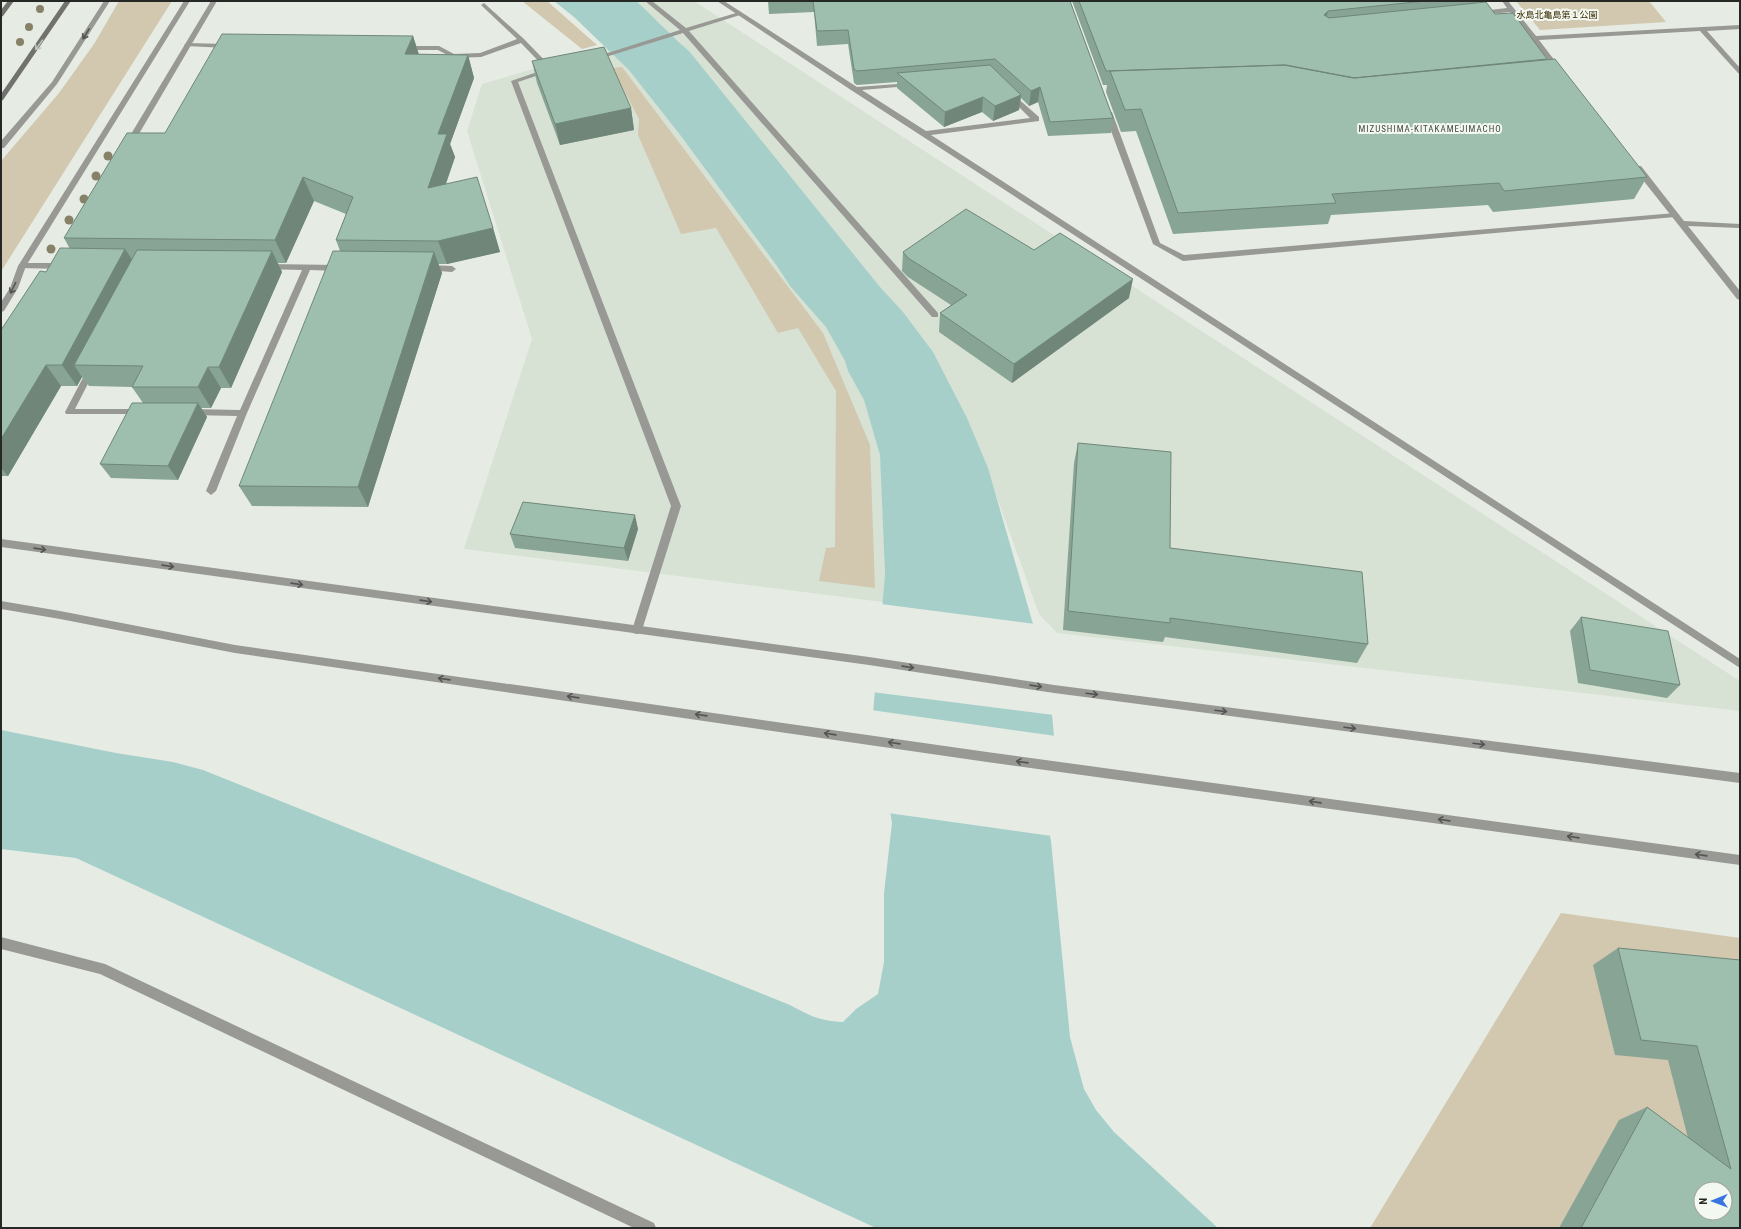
<svg xmlns="http://www.w3.org/2000/svg" width="1741" height="1229" viewBox="0 0 1741 1229" font-family="'Roboto Condensed','Noto Sans JP',sans-serif">
	<rect width="100%" height="100%" fill="#e6ece4"/>
	<path fill="#d7e2d4" d="M 636,1 L 694,1 L 1740,681 L 1740,711 L 1057,633 L 1039,614 L 978,445 L 881,467 L 885,574 L 883,602 L 464,549 L 532,339 L 467,131 L 482,84 L 665,30 Z"/>
	<path fill="#d2c8b0" fill-rule="evenodd" d="M 119,1 L 172,1 L 2,270 L 1,281 L 1,161 L 59,93 L 94,44 Z
		M 522,1 L 547,1 L 597,45 L 582,49 Z
		M 1516,1 L 1649,1 L 1666,22 L 1540,30 Z
		M 622,67 L 823,333 L 870,445 L 875,588 L 819,581 L 826,548 L 835,547 L 836,391 L 798,328 L 778,333 L 716,228 L 681,234 L 638,135 L 639,119 L 612,68 Z
		M 1561,913 L 1740,938 L 1740,1228 L 1370,1228 ZM 1701,1189 L 1725,1189 L 1725,1213 L 1701,1213 Z"/>
	<path fill="#a6cfca" d="M 554,1 L 636,1 C 654,17 670,35 689,51 L 880,287 L 903,312 L 933,352 L 967,418 L 988,468 L 1033,624 L 1052,715 L 1054,736 L 1047,822 L 1051,841 L 1070,1037 L 1084,1089 L 1096,1110 L 1114,1132 L 1218,1228 L 876,1228 L 76,858 L 1,849 L 1,730 L 116,753 L 173,762 L 203,770 L 790,1005 C 811,1016 819,1021 843,1022 L 856,1009 L 878,994 L 884,962 L 884,893 L 892,823 L 873,713 L 885,574 L 880,455 L 864,400 L 848,371 L 845,361 L 826,327 L 790,286 L 777,266 L 681,136 L 629,70 L 574,17 Z"/>
	<path fill="#e6ece4" d="M 881,604 L 1035,624 L 1054,715 L 872,692 Z
		M 871,710 L 1056,736 L 1052,771 L 1049,822 L 1052,836 L 888,813 Z"/>
	<g fill="none" stroke-linecap="round" stroke-linejoin="round">
		<path fill="#989995" fill-rule="evenodd" d="M 645,1 L 652,1 L 686,28 L 736,13 L 740,13 L 740,15 L 689,31 L 938,313 L 938,317 L 932,317 L 683,33 L 596,60 L 592,60 L 592,58 L 680,30 Z
			M 484,3 L 524,39 L 554,70 L 518,82 L 681,506 L 642,630 L 641,633 L 637,634 L 633,633 L 632,630 L 671,506 L 511,81 L 546,69 L 521,43 L 481,57 L 453,58 L 438,50 L 403,50 L 400,48 L 403,46 L 439,46 L 454,54 L 480,53 L 517,39 L 482,6 L 481,5 Z
			M 187,43 L 227,44 L 230,46 L 227,48 L 185,46 L 184,45 Z
			M 1105,110 L 1112,112 L 1160,243 L 1184,255 L 1675,213 L 1679,215 L 1675,217 L 1183,261 L 1153,244 L 1104,112 Z
			M 22,263 L 64,263 L 68,266 L 64,269 L 19,268 L 18,266 Z
			M 266,264 L 340,265 L 344,268 L 340,271 L 310,270 L 247,413 L 216,491 L 211,495 L 206,491 L 237,416 L 190,415 L 186,412 L 190,409 L 240,410 L 302,270 L 263,269 L 263,265 Z
			M 428,265 L 452,266 L 456,269 L 452,272 L 425,270 L 424,268 Z
			M 91,367 L 95,370 L 75,409 L 140,409 L 143,410 L 144,412 L 143,414 L 66,414 L 65,412 L 87,370 Z"/>
		<path fill="#989995" fill-rule="evenodd" d="M 211,1 L 217,1 L 133,144 L 132,146 L 126,146 L 125,144 Z"/>
		<path fill="#989995" fill-rule="evenodd" d="M 104,1 L 110,1 L 57,84 L 4,148 L 1,148 L 1,141 L 52,82 Z
			M 184,1 L 190,1 L 26,266 L 18,288 L 4,311 L 1,312 L 1,302 L 10,288 L 18,266 Z
			M 717,1 L 724,1 L 857,87 L 911,83 L 912,84 L 909,86 L 862,90 L 926,131 L 1030,118 L 1007,95 L 1013,94 L 1039,117 L 1039,121 L 931,135 L 1740,659 L 1740,668 L 851,90 Z
			M 1502,1 L 1508,1 L 1536,36 L 1740,25 L 1740,29 L 1707,31 L 1740,68 L 1740,74 L 1738,73 L 1700,31 L 1539,40 L 1562,70 L 1557,71 L 1510,12 L 1481,15 L 1478,13 L 1481,11 L 1507,8 Z
			M 1635,166 L 1641,166 L 1684,221 L 1740,224 L 1740,228 L 1688,226 L 1740,291 L 1740,300 L 1737,299 L 1635,170 Z"/>
		<path fill="#989995" fill-rule="evenodd" d="M 1,539 L 869,657 L 1054,685 L 1740,773 L 1740,783 L 1054,693 L 869,665 L 1,547 Z
			M 1,601 L 60,611 L 235,645 L 987,752 L 1740,855 L 1740,865 L 987,762 L 235,653 L 60,619 L 1,609 Z
			M 1,937 L 105,964 L 654,1223 L 656,1228 L 634,1228 L 100,974 L 1,949 Z"/>
		<path fill="#71726d" fill-rule="evenodd" d="M 8,1 L 14,1 L 3,16 L 1,17 L 1,10 Z
			M 65,1 L 71,1 L 3,100 L 1,101 L 1,94 Z"/>
	</g>
	<g fill="#868167">
		<circle cx="40" cy="9" r="4"/>
		<circle cx="29" cy="27" r="4"/>
		<circle cx="20" cy="42" r="4"/>
		<circle cx="108" cy="156" r="4.5"/>
		<circle cx="96" cy="176" r="4.5"/>
		<circle cx="84" cy="199" r="4.5"/>
		<circle cx="69" cy="220" r="4.5"/>
		<circle cx="51" cy="249" r="4.5"/>
	</g>
	<path fill="#88a495" d="M 768,1 L 1070,1 L 1113,118 L 1111,133 L 1048,136 L 1038,102 L 1029,106 L 1021,98 L 1019,110 L 993,121 L 982,112 L 944,127 L 897,88 L 897,82 L 857,85 L 854,83 L 848,44 L 817,46 L 814,12 L 769,14 Z
		M 1072,1 L 1478,1 L 1478,3 L 1495,14 L 1547,59 L 1546,60 L 1647,177 L 1634,199 L 1493,212 L 1488,205 L 1331,215 L 1328,224 L 1173,234 L 1136,131 L 1121,132 L 1106,92 L 1107,85 L 1103,85 Z
		M 413,36 L 419,54 L 468,55 L 474,78 L 450,144 L 455,157 L 446,184 L 493,228 L 500,252 L 447,264 L 438,264 L 442,273 L 368,507 L 252,506 L 239,486 L 340,251 L 336,240 L 346,214 L 314,201 L 286,263 L 278,263 L 282,272 L 231,388 L 221,388 L 211,408 L 201,408 L 207,417 L 178,480 L 111,478 L 100,464 L 143,403 L 132,387 L 89,386 L 82,377 L 77,386 L 61,386 L 8,476 L 1,476 L 1,330 L 46,272 L 70,249 L 64,238 L 165,133 Z
		M 532,61 L 631,108 L 634,130 L 560,145 L 537,83 Z
		M 1034,250 L 1129,298 L 1012,383 L 939,332 L 940,313 L 951,305 L 908,277 L 902,271 L 903,252 Z
		M 1078,443 L 1170,548 L 1368,644 L 1357,663 L 1165,637 L 1163,642 L 1063,630 L 1074,463 Z
		M 638,529 L 628,561 L 515,548 L 510,534 Z
		M 1581,617 L 1680,685 L 1667,698 L 1578,683 L 1570,631 Z
		M 1618,948 L 1740,960 L 1740,1228 L 1559,1228 L 1619,1120 L 1647,1107 L 1688,1138 L 1668,1060 L 1615,1055 L 1593,965 Z"/>
	<path fill="#6f8679" d="M 1328,11 L 1324,26 L 1324,15 Z
		M 413,36 L 420,59 L 405,54 Z
		M 468,55 L 474,78 L 450,144 L 455,157 L 436,212 L 428,188 L 438,134 Z
		M 1040,87 L 1038,102 L 1029,106 L 1031,91 Z
		M 1021,95 L 1019,110 L 993,121 L 995,106 Z
		M 983,97 L 982,112 L 944,127 L 945,112 Z
		M 631,108 L 634,130 L 560,145 L 555,124 Z
		M 303,177 L 314,201 L 286,263 L 275,240 Z
		M 493,228 L 500,252 L 447,264 L 438,241 Z
		M 125,249 L 139,270 L 74,365 L 82,377 L 77,386 L 62,365 Z
		M 272,251 L 282,272 L 231,388 L 219,367 Z
		M 434,252 L 442,273 L 368,507 L 358,487 Z
		M 1133,279 L 1129,298 L 1012,383 L 1014,364 Z
		M 46,365 L 61,386 L 8,476 L 1,468 L 1,439 Z
		M 208,367 L 221,388 L 211,408 L 198,387 Z
		M 198,403 L 207,417 L 178,480 L 168,466 Z
		M 635,515 L 638,529 L 628,561 L 624,548 Z"/>
	<path fill="#9ebfad" stroke="#6f8679" fill-rule="evenodd" d="M 813,1 L 1070,1 L 1113,118 L 1050,122 L 1040,87 L 1031,91 L 995,59 L 857,71 L 854,69 L 848,30 L 817,31 Z
		M 1079,1 L 1425,1 L 1328,11 L 1324,15 L 1329,18 L 1486,2 L 1495,14 L 1513,13 L 1547,59 L 1353,78 L 1284,65 L 1106,71 Z
		M 222,34 L 413,36 L 405,54 L 468,55 L 438,134 L 447,134 L 428,188 L 477,177 L 493,228 L 438,241 L 336,240 L 353,197 L 303,177 L 275,240 L 64,238 L 127,133 L 165,133 Z
		M 604,47 L 631,108 L 555,124 L 532,61 Z
		M 1555,59 L 1647,177 L 1504,191 L 1499,183 L 1332,194 L 1336,203 L 1178,213 L 1141,109 L 1125,110 L 1110,71 L 1286,65 L 1355,78 Z
		M 990,65 L 1021,95 L 995,106 L 983,97 L 945,112 L 897,73 Z
		M 966,209 L 1034,250 L 1060,233 L 1133,279 L 1014,364 L 940,313 L 967,295 L 908,258 L 903,252 Z
		M 60,248 L 125,249 L 62,365 L 46,365 L 1,439 L 1,330 L 40,271 L 46,272 Z
		M 137,250 L 272,251 L 219,367 L 208,367 L 198,387 L 132,387 L 143,366 L 74,365 Z
		M 333,251 L 434,252 L 358,487 L 239,486 Z
		M 132,403 L 198,403 L 168,466 L 100,464 Z
		M 1078,443 L 1171,452 L 1170,548 L 1362,572 L 1368,644 L 1170,618 L 1170,623 L 1068,611 Z
		M 523,502 L 635,515 L 624,548 L 510,534 Z
		M 1581,617 L 1668,631 L 1680,685 L 1590,670 Z
		M 1618,948 L 1740,960 L 1740,1228 L 1581,1228 L 1647,1107 L 1731,1169 L 1697,1046 L 1641,1040 ZM 1701,1189 L 1725,1189 L 1725,1213 L 1701,1213 Z"/>
	<defs><path id="oneway-shaft" d="M-6 0H5M1.5-3L5.5 0L1.5 3" fill="none" stroke-width="1.6" stroke-linecap="round" stroke-linejoin="round"/></defs>
	<g stroke="#545552">
		<use href="#oneway-shaft" transform="translate(86 34) rotate(122)"/>
		<use href="#oneway-shaft" transform="translate(13 288) rotate(116)"/>
		<use href="#oneway-shaft" transform="translate(40 549) rotate(8)"/>
		<use href="#oneway-shaft" transform="translate(168 566) rotate(8)"/>
		<use href="#oneway-shaft" transform="translate(297 584) rotate(8)"/>
		<use href="#oneway-shaft" transform="translate(426 601) rotate(8)"/>
		<use href="#oneway-shaft" transform="translate(908 667) rotate(8)"/>
		<use href="#oneway-shaft" transform="translate(444 679) rotate(-172)"/>
		<use href="#oneway-shaft" transform="translate(1036 686) rotate(8)"/>
		<use href="#oneway-shaft" transform="translate(1092 694) rotate(7)"/>
		<use href="#oneway-shaft" transform="translate(573 697) rotate(-172)"/>
		<use href="#oneway-shaft" transform="translate(1221 711) rotate(7)"/>
		<use href="#oneway-shaft" transform="translate(701 715) rotate(-172)"/>
		<use href="#oneway-shaft" transform="translate(1350 728) rotate(7)"/>
		<use href="#oneway-shaft" transform="translate(830 734) rotate(-172)"/>
		<use href="#oneway-shaft" transform="translate(894 743) rotate(-172)"/>
		<use href="#oneway-shaft" transform="translate(1479 744) rotate(7)"/>
		<use href="#oneway-shaft" transform="translate(1022 762) rotate(-172)"/>
		<use href="#oneway-shaft" transform="translate(1315 802) rotate(-172)"/>
		<use href="#oneway-shaft" transform="translate(1444 820) rotate(-172)"/>
		<use href="#oneway-shaft" transform="translate(1573 837) rotate(-172)"/>
		<use href="#oneway-shaft" transform="translate(1701 855) rotate(-172)"/>
	</g>
	<use stroke="#bfc3bc" href="#oneway-shaft" transform="translate(39 45) rotate(125)"/>
	<g text-anchor="middle" stroke-width="4" stroke-linejoin="round" paint-order="stroke">
		<g font-size="9" fill="#372900" stroke="#f3f9f1">
			<text x="1557" y="18">水島北亀島第１公園</text>
		</g>
		<g font-size="9" letter-spacing="1" fill="#41463f" stroke="#f3f9f1">
			<text x="1430" y="132">MIZUSHIMA-KITAKAMEJIMACHO</text>
		</g>
	</g>
	<rect width="1741" height="1229" fill="none" stroke="#262825" stroke-width="4"/>
	<g transform="translate(1713 1201) rotate(269)"><circle r="19" fill="#f3f9f1" stroke="#a1a59f"/>
	<path d="M0-3L7 15L0 10L-7 15Z" fill="#3875e3"/>
	<text y="-6" font-size="11" font-weight="bold" text-anchor="middle" fill="#262825">N</text>
	</g>
</svg>
